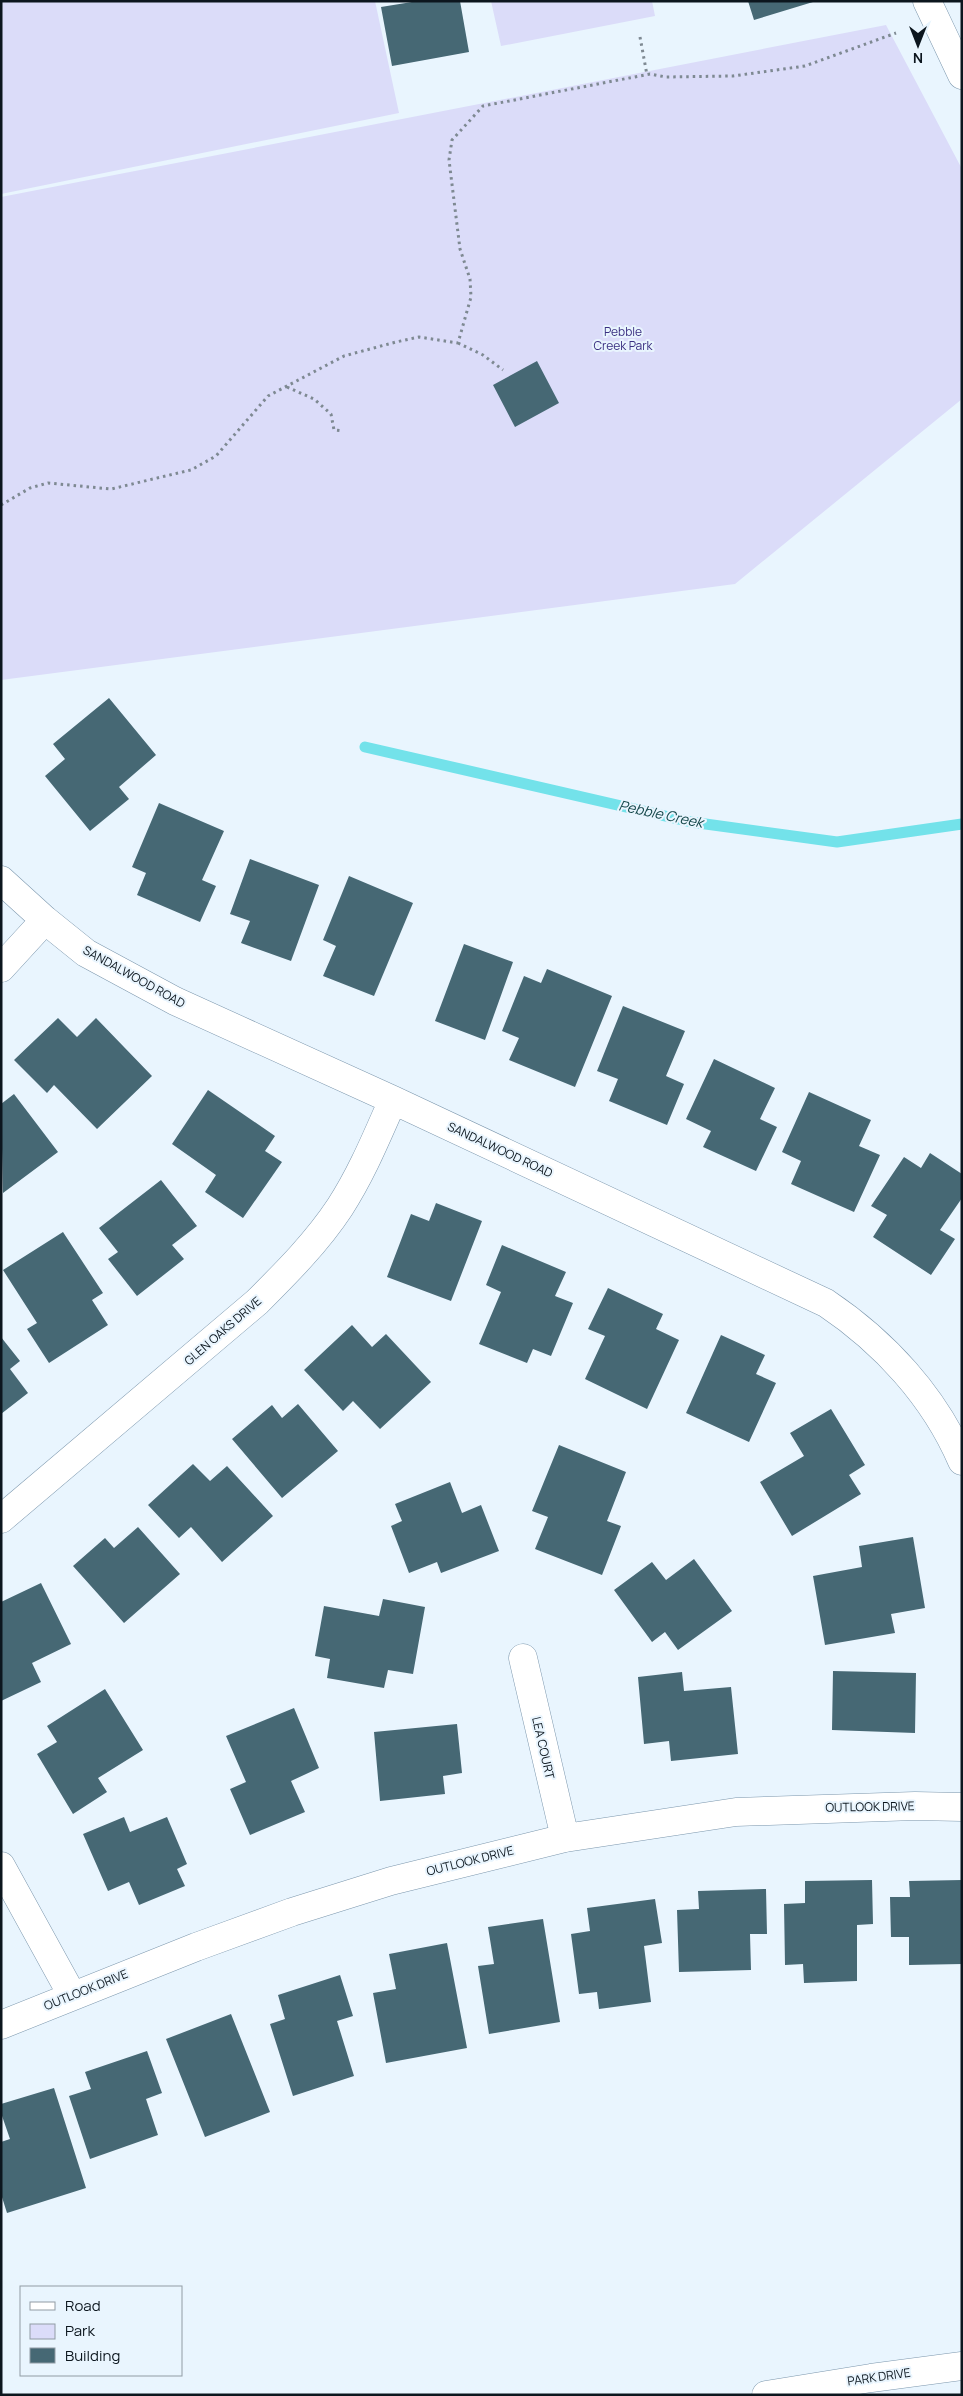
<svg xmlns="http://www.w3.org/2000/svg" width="963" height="2396" viewBox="0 0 963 2396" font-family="Manrope,sans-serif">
	<rect width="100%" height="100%" fill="#e9f5fe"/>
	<path fill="#dbdcf9" d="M 1,1 L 375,1 L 399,113 L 1,194 Z
		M 491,1 L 652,1 L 655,16 L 501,46 Z
		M 886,25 L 962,169 L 962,399 L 735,584 L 1,680 L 1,197 Z"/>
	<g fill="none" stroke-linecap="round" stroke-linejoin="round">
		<path stroke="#73e2ea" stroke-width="11" d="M 365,747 L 691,822 L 837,842 L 962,824"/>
	</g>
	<path fill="#466874" d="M 418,1 L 460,1 L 469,52 L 392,66 L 381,7 Z
		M 748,1 L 813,1 L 813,2 L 754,20 Z
		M 537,361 L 559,403 L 515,427 L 493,385 Z
		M 109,698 L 156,755 L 119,787 L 129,799 L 90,831 L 45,776 L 65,759 L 53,744 Z
		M 159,803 L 224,831 L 202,880 L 216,886 L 200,922 L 137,895 L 146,873 L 132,867 Z
		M 250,859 L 319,885 L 291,961 L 241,943 L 250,921 L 230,914 Z
		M 349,876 L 413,903 L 374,996 L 323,976 L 336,946 L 323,940 Z
		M 464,944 L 513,962 L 485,1040 L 435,1021 Z
		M 547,969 L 612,996 L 575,1087 L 509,1060 L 519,1038 L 502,1031 L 524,976 L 541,983 Z
		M 623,1006 L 685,1031 L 666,1076 L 684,1084 L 667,1125 L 609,1101 L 618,1079 L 597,1071 Z
		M 58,1018 L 77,1037 L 96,1018 L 152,1076 L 97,1129 L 54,1085 L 47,1093 L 14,1060 Z
		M 714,1059 L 775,1088 L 760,1119 L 777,1127 L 756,1171 L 703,1147 L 711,1131 L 686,1119 Z
		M 208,1090 L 275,1136 L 265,1151 L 282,1162 L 243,1218 L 205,1192 L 216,1175 L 172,1144 Z
		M 809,1092 L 871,1120 L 859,1146 L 880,1155 L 854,1212 L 791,1184 L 801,1161 L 782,1152 Z
		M 14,1094 L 58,1152 L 3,1193 L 1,1104 Z
		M 930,1153 L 962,1174 L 962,1198 L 940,1230 L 955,1239 L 931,1275 L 873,1237 L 887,1215 L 871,1206 L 904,1157 L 921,1168 Z
		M 161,1180 L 197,1226 L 172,1245 L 184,1259 L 137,1296 L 108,1259 L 118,1252 L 99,1228 Z
		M 436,1203 L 482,1221 L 451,1301 L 387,1277 L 411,1214 L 429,1221 Z
		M 63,1232 L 103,1293 L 92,1300 L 108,1325 L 49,1363 L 27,1329 L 37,1323 L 3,1270 Z
		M 502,1245 L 566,1272 L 555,1296 L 573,1303 L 551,1356 L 533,1349 L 527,1363 L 479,1344 L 501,1292 L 486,1285 Z
		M 608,1288 L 663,1314 L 656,1329 L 679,1340 L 647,1409 L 585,1379 L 605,1336 L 588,1329 Z
		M 352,1325 L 372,1347 L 386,1334 L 431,1382 L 380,1429 L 353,1401 L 343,1411 L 304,1370 Z
		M 721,1335 L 765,1355 L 756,1374 L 776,1383 L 749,1442 L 686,1413 Z
		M 1,1337 L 20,1361 L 10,1369 L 28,1393 L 1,1414 Z
		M 298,1404 L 338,1451 L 282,1498 L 232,1439 L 272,1405 L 282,1418 Z
		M 831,1409 L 865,1465 L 849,1475 L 861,1494 L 792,1536 L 760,1482 L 804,1456 L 790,1433 Z
		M 559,1445 L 626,1472 L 607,1521 L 621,1526 L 602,1575 L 535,1549 L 548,1517 L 532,1511 Z
		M 193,1464 L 210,1481 L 227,1466 L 273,1516 L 222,1562 L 191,1527 L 179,1538 L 148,1505 Z
		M 450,1482 L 462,1513 L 481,1505 L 499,1551 L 441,1573 L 437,1562 L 409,1573 L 391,1526 L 402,1521 L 395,1504 Z
		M 138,1527 L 180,1574 L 124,1623 L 73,1566 L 105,1538 L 114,1548 Z
		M 913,1537 L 925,1608 L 891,1614 L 895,1633 L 825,1645 L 813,1576 L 862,1567 L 859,1546 Z
		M 694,1559 L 732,1611 L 678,1650 L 665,1632 L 652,1642 L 614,1590 L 652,1562 L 666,1580 Z
		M 41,1583 L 71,1644 L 32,1663 L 41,1682 L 1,1701 L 1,1602 Z
		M 383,1599 L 425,1607 L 413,1674 L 388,1670 L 384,1688 L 327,1678 L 330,1659 L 315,1656 L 324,1606 L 379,1616 Z
		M 833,1671 L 916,1673 L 915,1733 L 832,1730 Z
		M 682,1672 L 684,1691 L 731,1687 L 738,1754 L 671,1761 L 669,1741 L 644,1744 L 638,1677 Z
		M 105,1689 L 143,1750 L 98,1778 L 107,1792 L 73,1814 L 37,1754 L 57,1742 L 47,1726 Z
		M 294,1708 L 319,1768 L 291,1781 L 305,1812 L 250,1835 L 230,1789 L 246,1782 L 226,1736 Z
		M 457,1724 L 462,1773 L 443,1776 L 445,1794 L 380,1801 L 374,1732 Z
		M 124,1817 L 130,1832 L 167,1817 L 187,1864 L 177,1869 L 185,1886 L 139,1905 L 129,1882 L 108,1891 L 83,1834 Z
		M 872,1880 L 873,1924 L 857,1925 L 857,1981 L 804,1983 L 803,1964 L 785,1965 L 784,1904 L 805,1903 L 805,1881 Z
		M 962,1880 L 962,1964 L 909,1965 L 909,1937 L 891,1937 L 890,1897 L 910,1897 L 909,1881 Z
		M 766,1889 L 767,1934 L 750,1934 L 751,1970 L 679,1972 L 677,1910 L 699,1909 L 698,1891 Z
		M 655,1899 L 662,1943 L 644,1946 L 651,2002 L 599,2009 L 597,1992 L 579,1994 L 571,1934 L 590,1931 L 587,1908 Z
		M 543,1919 L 560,2022 L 489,2034 L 478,1966 L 494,1964 L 488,1927 Z
		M 447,1943 L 467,2048 L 386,2063 L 373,1993 L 396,1989 L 389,1954 Z
		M 340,1975 L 353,2016 L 337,2021 L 354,2076 L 293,2096 L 270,2024 L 285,2019 L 278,1995 Z
		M 231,2014 L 270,2112 L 205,2137 L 166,2039 Z
		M 147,2051 L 162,2093 L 146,2099 L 158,2135 L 90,2159 L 69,2096 L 91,2089 L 85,2072 Z
		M 54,2088 L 86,2188 L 7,2213 L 1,2194 L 1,2142 L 10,2139 L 1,2113 L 1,2104 Z"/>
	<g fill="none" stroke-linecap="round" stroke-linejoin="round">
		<defs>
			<path id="minor" d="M 927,1 L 962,75
				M 1,880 L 45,920 L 86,953 L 175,1001 L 393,1100 L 826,1303 C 884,1342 934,1396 962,1461
				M 1,968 L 45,920
				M 1,1519 L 257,1302 C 287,1272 317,1242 340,1207 C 362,1173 377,1136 393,1100
				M 523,1658 L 565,1838
				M 1,1866 L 72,1995
				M 1,2025 L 196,1947 L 292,1912 L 391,1881 L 565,1838 L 736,1812 L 915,1806 L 962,1807"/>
			<path id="secondary" d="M 766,2395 L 871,2378 L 962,2366"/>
		</defs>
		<use href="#minor" stroke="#7c97ad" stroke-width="29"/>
		<use href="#secondary" stroke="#7c97ad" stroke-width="29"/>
		<path stroke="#7e8992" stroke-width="3" stroke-dasharray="2.5 4" stroke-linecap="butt" d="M 640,37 L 647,75
			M 458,343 L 483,355 L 503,370
			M 287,387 L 314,399 L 331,414 L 334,430 L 343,431
			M 1,505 L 30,488 L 48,483 L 111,489 L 191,470 L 216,456 L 268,396 L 344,356 L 396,342 L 419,337 L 458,343 L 471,297 L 470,279 L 460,249 L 449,160 L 452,140 L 483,106 L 650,74 L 666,77 L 733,76 L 805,66 L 896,33"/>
		<use href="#minor" stroke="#fff" stroke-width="28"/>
		<use href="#secondary" stroke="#fff" stroke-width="28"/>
	</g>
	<g text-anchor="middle" stroke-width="4" stroke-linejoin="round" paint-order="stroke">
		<g font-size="12" fill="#3a2f81" stroke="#e9f5fe">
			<text x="623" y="336">Pebble<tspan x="623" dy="14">Creek Park</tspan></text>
		</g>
		<g font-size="12" fill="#0c161e" stroke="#e9f5fe">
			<text transform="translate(134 977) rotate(29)" y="4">SANDALWOOD ROAD</text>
			<text transform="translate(500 1150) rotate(25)" y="4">SANDALWOOD ROAD</text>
			<text transform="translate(223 1331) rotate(-41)" y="4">GLEN OAKS DRIVE</text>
			<text transform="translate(543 1748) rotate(77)" y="4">LEA COURT</text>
			<text transform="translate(870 1807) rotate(-1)" y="4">OUTLOOK DRIVE</text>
			<text transform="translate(470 1861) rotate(-14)" y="4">OUTLOOK DRIVE</text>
			<text transform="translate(86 1990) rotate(-22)" y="4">OUTLOOK DRIVE</text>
			<text transform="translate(879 2377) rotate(-8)" y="4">PARK DRIVE</text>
		</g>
		<g font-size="14" font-style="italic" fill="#15484b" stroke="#e9f5fe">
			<text transform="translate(661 814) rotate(12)" y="5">Pebble Creek</text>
		</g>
	</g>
	<rect width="963" height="2396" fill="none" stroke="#0c161e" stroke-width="5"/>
	<rect x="20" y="2286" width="162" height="90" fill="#e9f5fe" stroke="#919ca4"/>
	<rect x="30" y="2302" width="25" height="8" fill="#ffffff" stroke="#919ca4"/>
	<text x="65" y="2311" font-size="15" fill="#0c161e">Road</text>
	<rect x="30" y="2324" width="25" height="15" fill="#dbdcf9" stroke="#919ca4"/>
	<text x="65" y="2336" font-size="15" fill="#0c161e">Park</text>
	<rect x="30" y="2348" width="25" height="15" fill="#466874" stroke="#919ca4"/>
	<text x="65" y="2361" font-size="15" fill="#0c161e">Building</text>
	<g transform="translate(918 45) rotate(180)" stroke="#e9f5fe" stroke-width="4" paint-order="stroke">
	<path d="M0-4L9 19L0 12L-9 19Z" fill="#0c161e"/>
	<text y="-8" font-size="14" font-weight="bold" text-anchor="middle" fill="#0c161e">N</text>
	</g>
</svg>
